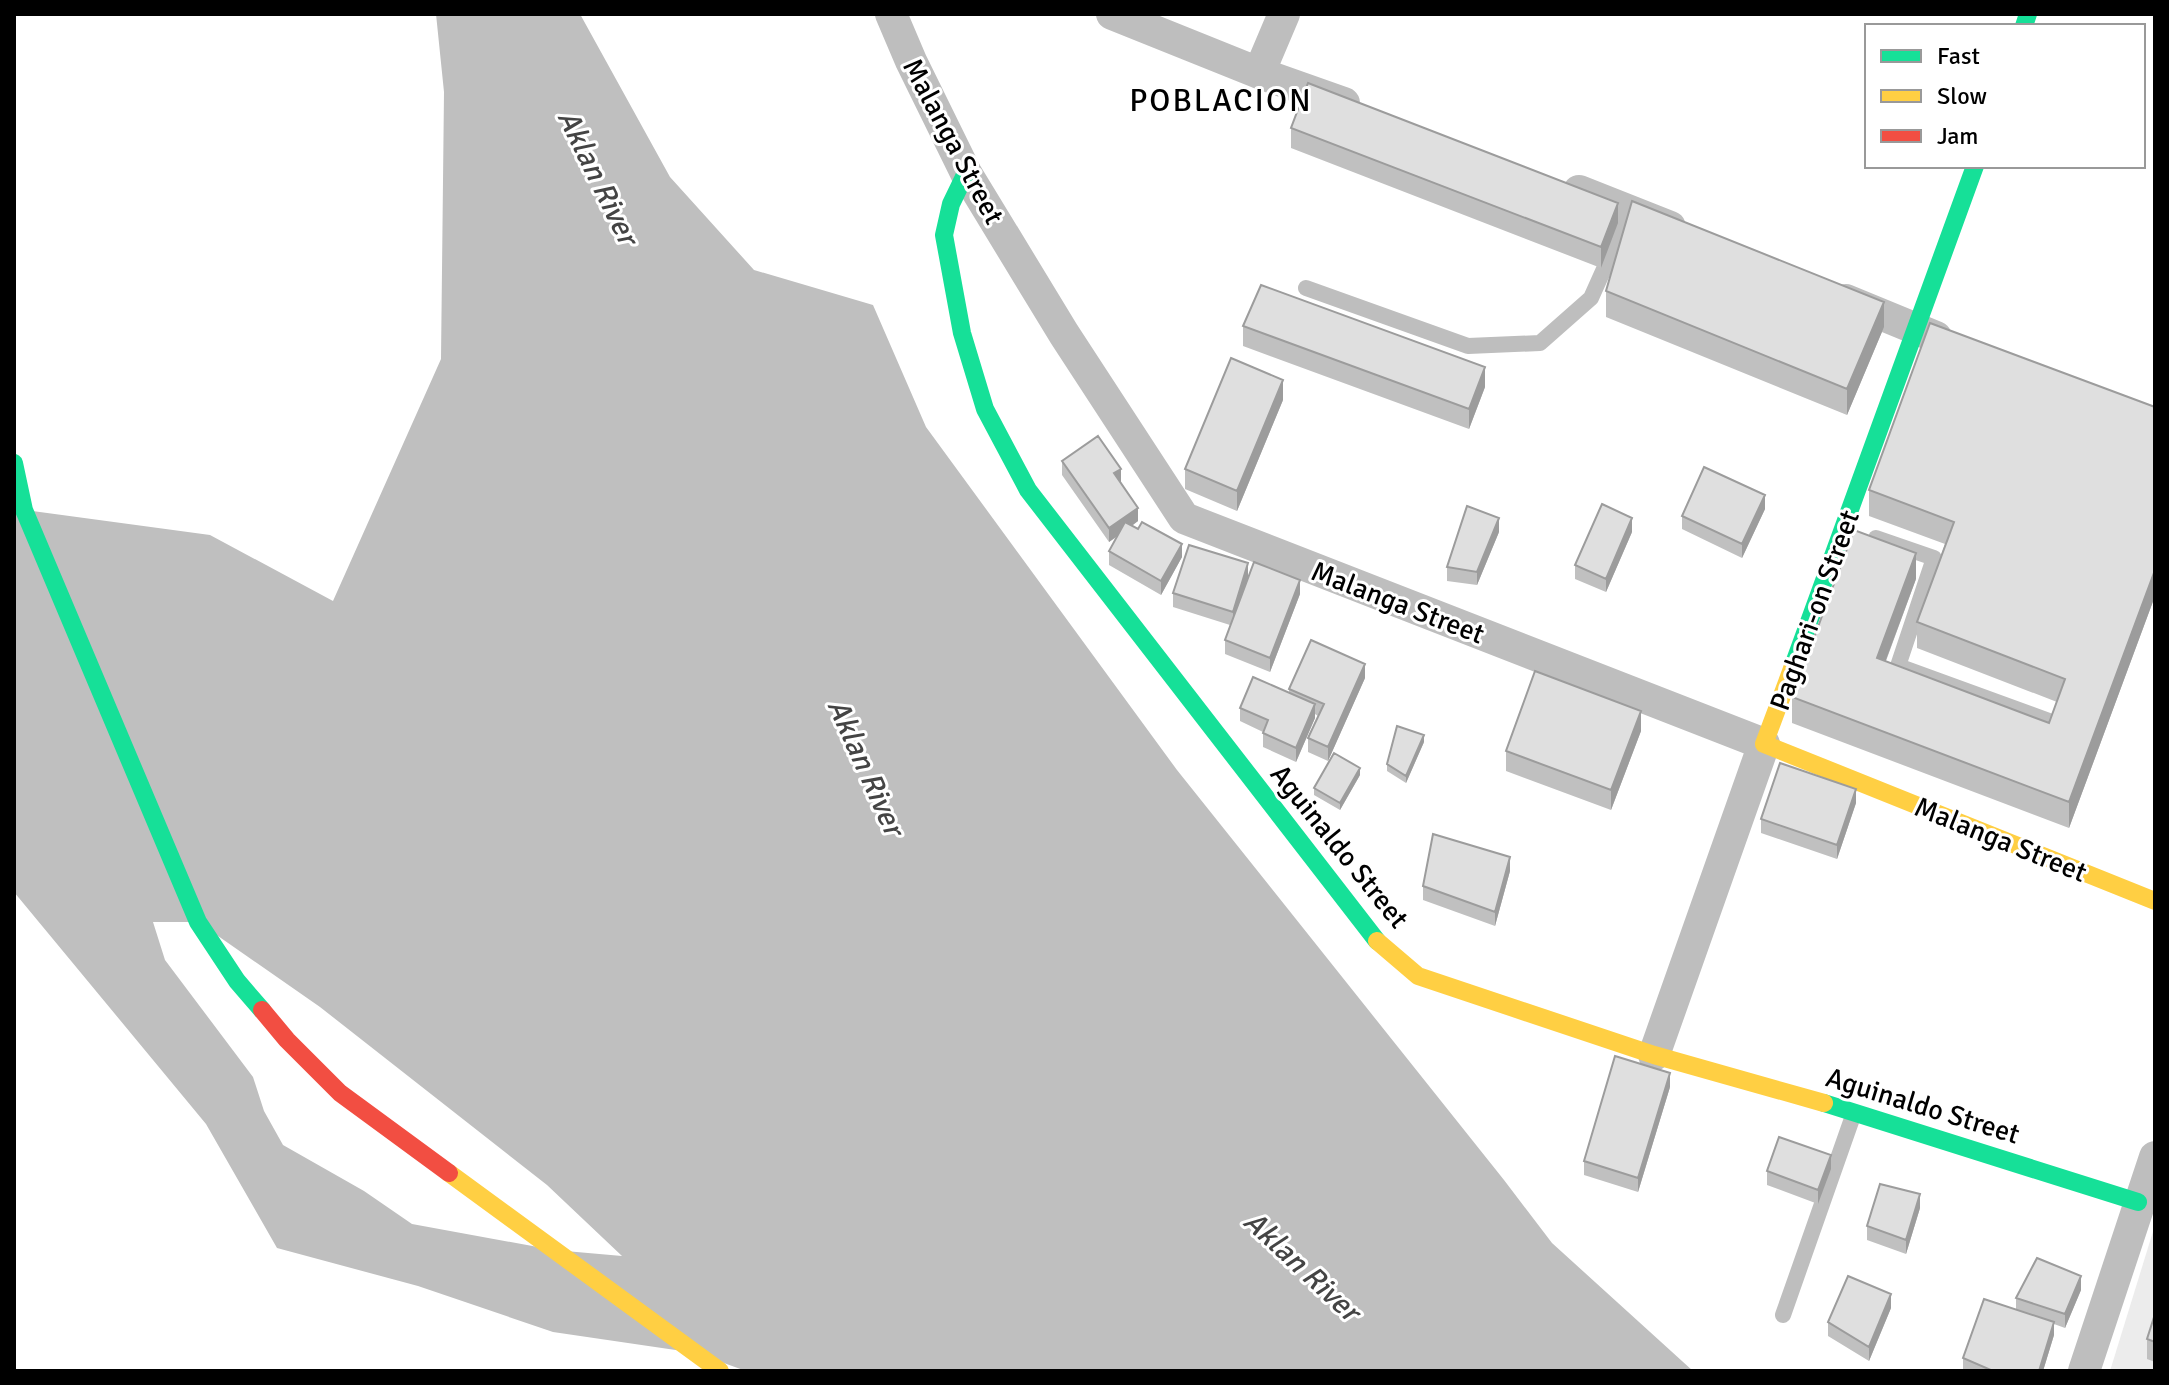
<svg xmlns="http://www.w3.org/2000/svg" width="2169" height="1385" viewBox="0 0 2169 1385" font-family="Signika,sans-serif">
	<rect width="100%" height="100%" fill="#fff"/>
	<path fill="#ececec" d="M 2155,1225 L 2155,1371 L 2110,1371 Z"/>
	<path fill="#bfbfbf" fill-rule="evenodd" d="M 436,14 L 580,14 L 670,177 L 754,270 L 873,305 L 926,427 L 1177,770 L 1504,1180 L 1552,1243 L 1693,1371 L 746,1371 L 696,1353 L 553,1332 L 418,1286 L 277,1248 L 206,1124 L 14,892 L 14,498 L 25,510 L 210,535 L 333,601 L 441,359 L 444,92 ZM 153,922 L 198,922 L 320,1007 L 547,1185 L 622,1256 L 554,1250 L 412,1224 L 364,1191 L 283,1145 L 264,1111 L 253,1077 L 165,960 Z"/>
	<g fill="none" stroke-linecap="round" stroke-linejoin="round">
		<path stroke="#bebebe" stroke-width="16" d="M 1306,288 L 1468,346 L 1540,343 L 1591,298 L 1630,211
			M 1876,538 L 1934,558 L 1898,666 L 2049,721
			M 1783,1315 L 1854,1113"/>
		<path stroke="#bebebe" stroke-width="32" d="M 891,14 L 911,61 L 966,173 L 1064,334 L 1184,518 L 1764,744 L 1654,1055
			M 1112,14 L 1259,73 L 1344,103
			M 1259,73 L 1284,14
			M 1579,191 L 1670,227
			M 1846,300 L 1936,337
			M 2084,1371 L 2155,1157"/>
		<path stroke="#16e098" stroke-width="18" d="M 2024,26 L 2028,14
			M 966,173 L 951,204 L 944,235 L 962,333 L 985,409 L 1028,490 L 1377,941
			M 14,463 L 24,510 L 198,922 L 237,981 L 262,1010
			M 1793,666 L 1975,166
			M 1824,1103 L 2138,1202"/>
		<path stroke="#ffcf43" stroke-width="18" d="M 1793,666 L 1764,744 L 2155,901
			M 1377,941 L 1418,976 L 1654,1055 L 1824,1103
			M 449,1173 L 720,1371"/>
		<path stroke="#f24e42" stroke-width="18" d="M 262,1010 L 287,1040 L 340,1093 L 449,1173"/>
	</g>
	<path fill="#c0c0c0" d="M 1291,128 L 1618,223 L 1601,268 L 1291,148 Z
		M 1606,291 L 1884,327 L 1847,415 L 1606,317 Z
		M 1243,326 L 1485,387 L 1469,429 L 1243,346 Z
		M 1283,400 L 1237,511 L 1185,489 L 1185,469 Z
		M 2155,407 L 2155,596 L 2069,828 L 1792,723 L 1792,697 L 1916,579 L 1886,661 L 2049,723 L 2057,702 L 1917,648 L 1917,622 L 1945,544 L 1869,516 L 1869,490 Z
		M 1062,461 L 1120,483 L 1138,521 L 1132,526 L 1182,557 L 1161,595 L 1109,565 L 1109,551 L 1118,536 L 1109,542 L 1062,475 Z
		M 1765,509 L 1742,558 L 1682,529 L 1682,516 Z
		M 1499,532 L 1477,585 L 1447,581 L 1447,567 Z
		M 1632,532 L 1606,592 L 1575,579 L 1575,565 Z
		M 1248,577 L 1245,586 L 1300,594 L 1270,672 L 1225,654 L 1225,640 L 1230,625 L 1173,607 L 1173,593 Z
		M 1365,678 L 1328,761 L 1308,752 L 1308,738 L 1318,716 L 1315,714 L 1315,718 L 1296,762 L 1263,747 L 1263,732 L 1240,721 L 1240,708 L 1289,693 L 1289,689 Z
		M 1641,731 L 1611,810 L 1506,771 L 1506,751 Z
		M 1424,742 L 1406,783 L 1387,771 L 1387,764 Z
		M 1360,775 L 1340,810 L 1314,795 L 1314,788 Z
		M 1856,803 L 1837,859 L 1761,833 L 1761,819 Z
		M 1510,871 L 1495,926 L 1423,900 L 1423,886 Z
		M 1670,1087 L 1638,1192 L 1584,1175 L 1584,1161 Z
		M 1831,1169 L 1818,1204 L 1767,1185 L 1767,1171 Z
		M 1920,1208 L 1906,1254 L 1867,1240 L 1867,1226 Z
		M 2081,1290 L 2065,1328 L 2054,1324 L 2054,1335 L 2043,1371 L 1963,1371 L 1963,1358 L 2016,1309 L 2016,1298 Z
		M 1891,1308 L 1869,1361 L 1828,1336 L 1828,1322 Z
		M 2155,1314 L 2155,1362 L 2147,1359 L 2147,1339 Z"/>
	<path fill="#9c9c9c" d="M 1618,203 L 1618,223 L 1601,268 L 1601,247 Z
		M 1884,302 L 1884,327 L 1847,415 L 1847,389 Z
		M 1485,367 L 1485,387 L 1469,429 L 1469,409 Z
		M 1283,380 L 1283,400 L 1237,511 L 1237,491 Z
		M 1121,469 L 1121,483 L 1114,473 Z
		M 1765,495 L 1765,509 L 1742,558 L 1742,544 Z
		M 1138,508 L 1138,521 L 1109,542 L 1109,528 Z
		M 1499,518 L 1499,532 L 1477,585 L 1477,572 Z
		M 1632,518 L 1632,532 L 1606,592 L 1606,579 Z
		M 1182,544 L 1182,557 L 1161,595 L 1161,581 Z
		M 1916,553 L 1916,579 L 1877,684 L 1877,658 Z
		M 1248,563 L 1248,577 L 1233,626 L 1233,612 Z
		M 2155,570 L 2155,596 L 2069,828 L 2069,802 Z
		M 1300,580 L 1300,594 L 1270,672 L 1270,658 Z
		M 1365,664 L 1365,678 L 1328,761 L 1328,747 Z
		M 1315,704 L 1315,718 L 1296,762 L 1296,748 Z
		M 1641,711 L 1641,731 L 1611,810 L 1611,790 Z
		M 1424,735 L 1424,742 L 1406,783 L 1406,776 Z
		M 1360,768 L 1360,775 L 1340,810 L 1340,803 Z
		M 1856,789 L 1856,803 L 1837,859 L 1837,845 Z
		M 1510,857 L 1510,871 L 1495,926 L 1495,912 Z
		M 1670,1073 L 1670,1087 L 1638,1192 L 1638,1178 Z
		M 1831,1155 L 1831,1169 L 1818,1204 L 1818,1190 Z
		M 1920,1194 L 1920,1208 L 1906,1254 L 1906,1240 Z
		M 2081,1276 L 2081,1290 L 2065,1328 L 2065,1314 Z
		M 1891,1294 L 1891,1308 L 1869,1361 L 1869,1347 Z
		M 2054,1322 L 2054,1335 L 2043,1371 L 2039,1371 Z"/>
	<path fill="#dfdfdf" stroke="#9c9c9c" stroke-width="2" d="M 1308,83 L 1618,203 L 1601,247 L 1291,128 Z
		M 1632,201 L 1884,302 L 1847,389 L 1606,291 Z
		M 1261,285 L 1485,367 L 1469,409 L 1243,326 Z
		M 1930,323 L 2155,407 L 2155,570 L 2069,802 L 1792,697 L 1854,530 L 1916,553 L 1877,658 L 2049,723 L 2065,679 L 1917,622 L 1954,522 L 1869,490 Z
		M 1231,358 L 1283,380 L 1237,491 L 1185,469 Z
		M 1098,436 L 1121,469 L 1114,473 L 1138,508 L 1109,528 L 1062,461 Z
		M 1704,467 L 1765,495 L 1742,544 L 1682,516 Z
		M 1602,504 L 1632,518 L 1606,579 L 1575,565 Z
		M 1467,506 L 1499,518 L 1477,572 L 1447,567 Z
		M 1125,522 L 1138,529 L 1142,522 L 1182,544 L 1161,581 L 1109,551 Z
		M 1189,545 L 1248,563 L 1233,612 L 1173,593 Z
		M 1254,562 L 1300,580 L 1270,658 L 1225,640 Z
		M 1311,640 L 1365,664 L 1328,747 L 1308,738 L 1324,704 L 1289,689 Z
		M 1535,671 L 1641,711 L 1611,790 L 1506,751 Z
		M 1253,677 L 1315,704 L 1296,748 L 1263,733 L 1268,720 L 1240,708 Z
		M 1397,726 L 1424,735 L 1406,776 L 1387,764 Z
		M 1334,753 L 1360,768 L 1340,803 L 1314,788 Z
		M 1780,763 L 1856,789 L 1837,845 L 1761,819 Z
		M 1433,834 L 1510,857 L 1495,912 L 1423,886 Z
		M 1615,1056 L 1670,1073 L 1638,1178 L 1584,1161 Z
		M 1779,1137 L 1831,1155 L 1818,1190 L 1767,1171 Z
		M 1880,1184 L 1920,1194 L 1906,1240 L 1867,1226 Z
		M 2037,1258 L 2081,1276 L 2065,1314 L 2016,1298 Z
		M 1848,1276 L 1891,1294 L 1869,1347 L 1828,1322 Z
		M 1984,1299 L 2054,1322 L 2039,1371 L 1993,1371 L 1963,1358 Z
		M 2155,1314 L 2155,1342 L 2147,1339 Z"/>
	<g text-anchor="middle" stroke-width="6" stroke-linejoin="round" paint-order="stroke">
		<g font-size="28" fill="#000" stroke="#fff">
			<text transform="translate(954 141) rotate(62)" y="10">Malanga Street</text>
			<text transform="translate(1398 602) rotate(21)" y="10">Malanga Street</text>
			<text transform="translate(1814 610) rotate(-70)" y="10">Paghari-on Street</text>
			<text transform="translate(2001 839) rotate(22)" y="10">Malanga Street</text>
			<text transform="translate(1340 846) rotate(51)" y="10">Aguinaldo Street</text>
			<text transform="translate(1923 1105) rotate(17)" y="10">Aguinaldo Street</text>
		</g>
		<g font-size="30" font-style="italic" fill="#444" stroke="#fff">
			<text transform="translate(598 177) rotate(64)" y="10">Aklan River</text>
			<text transform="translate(866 767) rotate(66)" y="10">Aklan River</text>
			<text transform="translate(1302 1266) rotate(43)" y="10">Aklan River</text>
		</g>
		<g font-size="32" letter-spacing="2" fill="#000" stroke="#fff">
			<text x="1221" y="111">POBLACION</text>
		</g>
	</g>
	<rect width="2169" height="1385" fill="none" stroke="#000000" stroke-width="32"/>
	<rect x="1865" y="24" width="280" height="144" fill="#ffffff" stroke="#999999" stroke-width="2"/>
	<rect x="1881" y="50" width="40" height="12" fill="#16e098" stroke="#999999" stroke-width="2"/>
	<text x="1937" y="64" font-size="24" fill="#000000">Fast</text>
	<rect x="1881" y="90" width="40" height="12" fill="#ffcf43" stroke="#999999" stroke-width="2"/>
	<text x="1937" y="104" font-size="24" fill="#000000">Slow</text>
	<rect x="1881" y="130" width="40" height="12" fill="#f24e42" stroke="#999999" stroke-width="2"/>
	<text x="1937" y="144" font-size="24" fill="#000000">Jam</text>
</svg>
